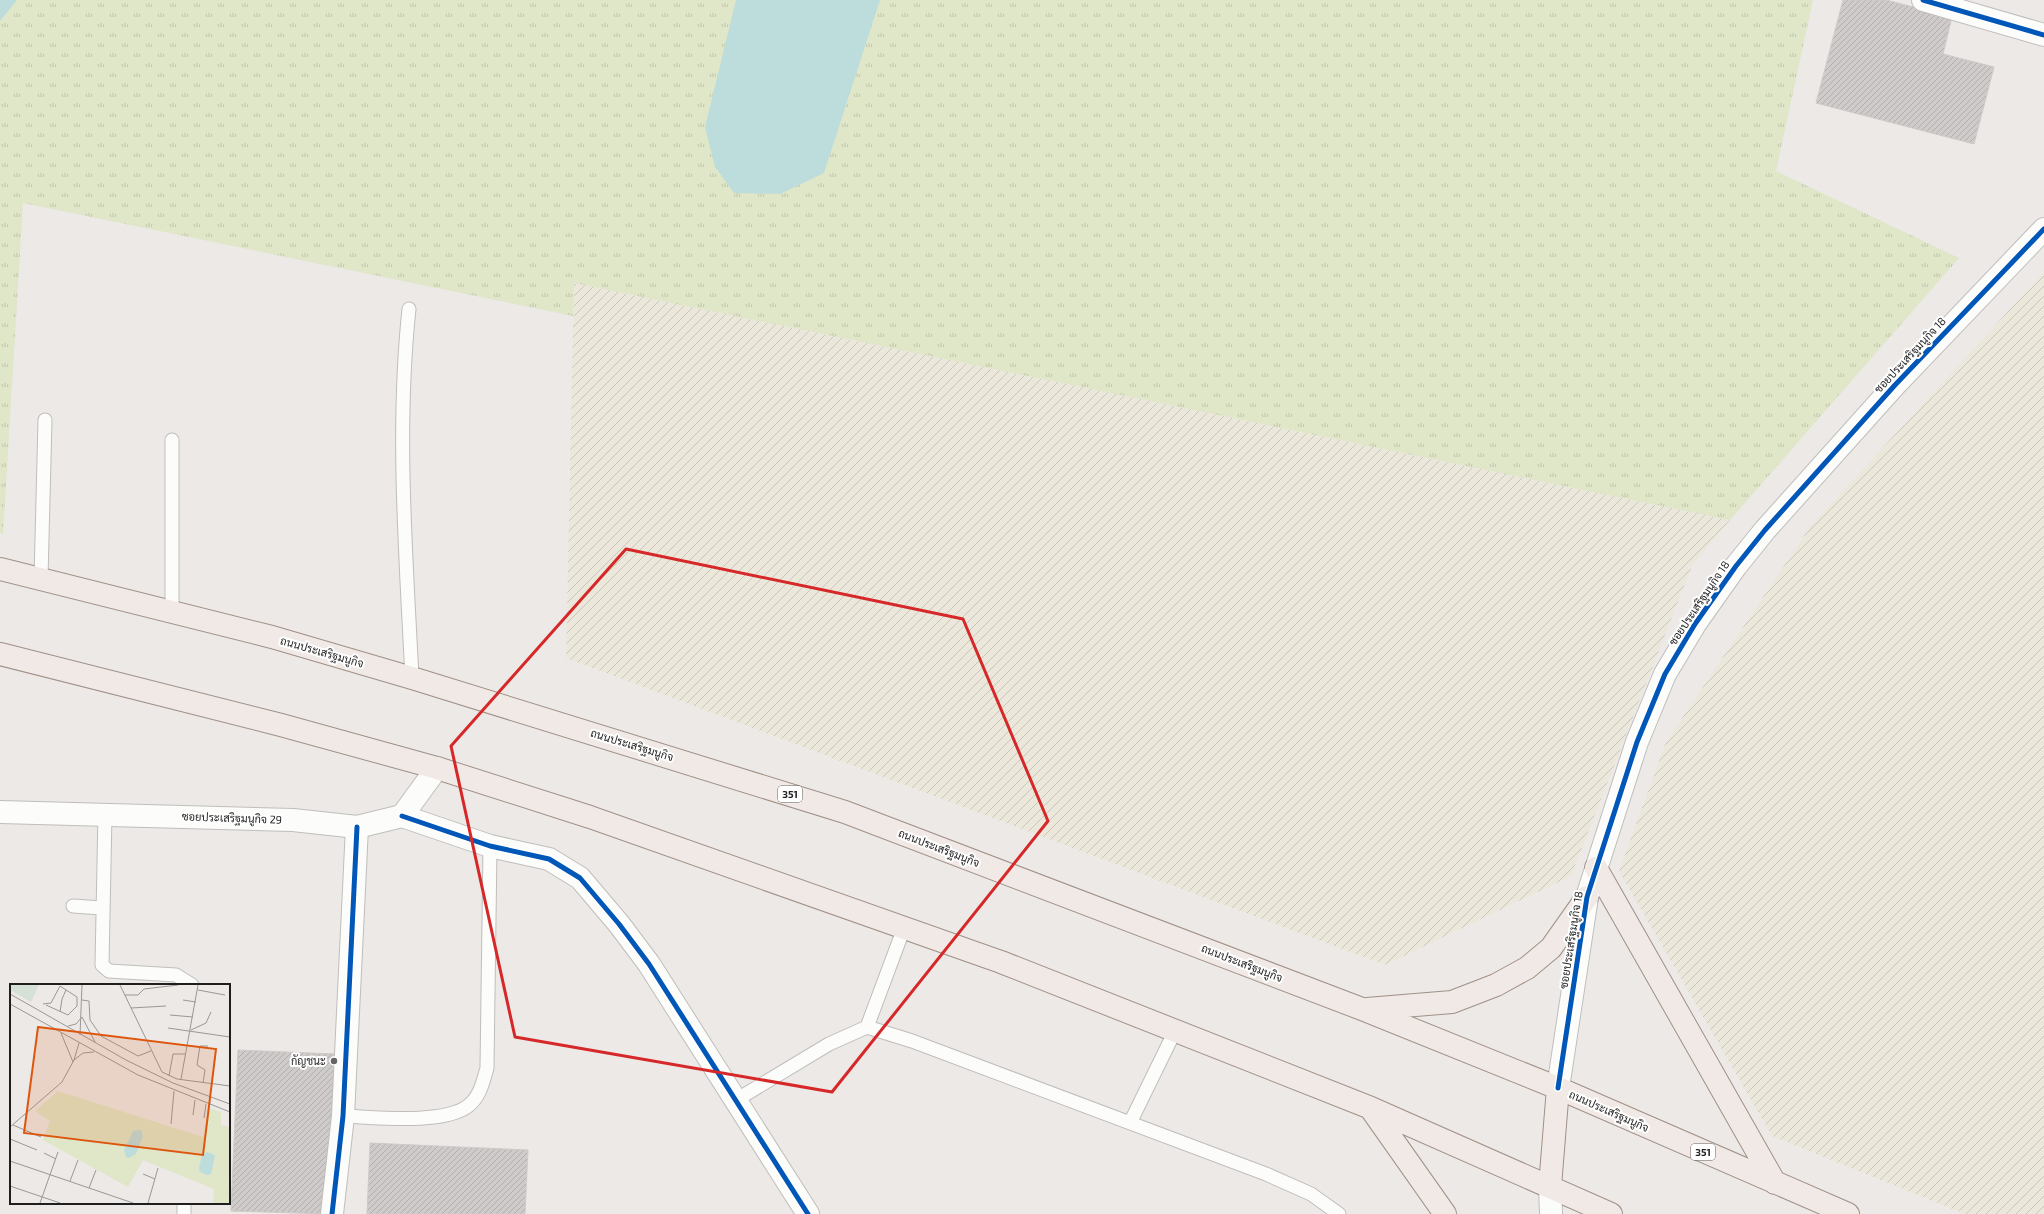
<svg xmlns="http://www.w3.org/2000/svg" width="2044" height="1214" viewBox="0 0 2044 1214" font-family="'Exo 2',Sarabun,sans-serif">
	<defs>
		<pattern id="farmland-furrows" width="10" height="10" patternUnits="userSpaceOnUse"><rect width="10" height="10" fill="#ebe8db"/><path d="M-1 1l2-2M0 10L10 0M9 11l2-2" fill="none" stroke="#c9c7bc"/></pattern>
		<pattern id="grass-tufts" width="24" height="20" patternUnits="userSpaceOnUse"><rect width="24" height="20" fill="#e0e6c8"/><path d="M3 7l-1-3M5 7V3M7 7l1-3M15 17l-1-3M17 17v-4M19 17l1-3" fill="none" stroke="#c0c5ab"/></pattern>
		<pattern id="building-hatch" width="6" height="6" patternUnits="userSpaceOnUse"><rect width="6" height="6" fill="#cfcbca"/><path d="M-1 1l2-2M0 6l6-6M5 7l2-2" fill="none" stroke="#b1aead"/></pattern>
	</defs>
	<rect width="100%" height="100%" fill="#ece9e7"/>
	<path fill="url(#farmland-furrows)" d="M 2044,272 L 2044,1214 L 1965,1214 L 1772,1136 L 1619,871 L 1666,742 L 1810,527 Z
		M 574,283 L 1730,520 L 1692,566 L 1571,876 L 1385,965 L 566,658 Z"/>
	<path fill="url(#grass-tufts)" d="M 0,0 L 1813,0 L 1776,171 L 1959,258 L 1730,520 L 574,283 L 573,316 L 23,203 L 3,534 L 0,533 Z"/>
	<path fill="#bddddc" d="M 0,0 L 17,0 L 0,21 Z
		M 736,0 L 880,0 L 824,173 L 780,194 L 734,193 L 715,167 L 705,127 Z"/>
	<path fill="url(#building-hatch)" stroke="#cfcac8" d="M 1843,0 L 1886,0 L 1952,17 L 1943,54 L 1994,67 L 1974,144 L 1816,103 Z
		M 238,1050 L 335,1054 L 329,1214 L 231,1211 Z
		M 370,1143 L 528,1150 L 525,1214 L 367,1214 Z"/>
	<g fill="none" stroke-linecap="round" stroke-linejoin="round">
		<defs>
			<path id="service" d="M 409,309 C 396,431 406,555 412,678
				M 172,440 L 172,611
				M 41,578 L 45,420
				M 105,814 L 102,965 L 109,971 L 176,975 L 192,985
				M 73,906 L 102,908
				M 867,1027 L 904,928
				M 736,1100 L 829,1044 L 867,1027 L 912,1041 L 1266,1174 L 1311,1194 L 1339,1214
				M 343,1116 C 374,1117 443,1125 468,1106 C 480,1097 483,1082 487,1068 L 490,846
				M 1130,1123 L 1175,1031
				M 184,1214 L 184,1203"/>
			<path id="minor" d="M 1923,0 L 2044,35
				M 402,816 L 490,846 L 549,859 L 580,878 L 619,924 L 649,964 L 808,1214
				M 1550,1186 L 1551,1214
				M 332,1214 L 343,1116 L 357,827"/>
			<path id="tertiary" d="M 0,812 L 293,820 L 357,827 L 402,816 L 437,768
				M 1558,1088 L 1587,897 L 1637,742 L 1665,674 L 1695,624 L 1736,566 L 1765,530 L 1895,385 L 2044,229"/>
			<path id="primary" d="M 0,569 L 272,637 L 412,678 L 845,812 L 1362,1009 L 1558,1088 L 1848,1214
				M 0,654 L 281,725 L 437,768 L 590,817 L 1001,962 L 1371,1108 L 1611,1214
				M 1596,868 L 1775,1183
				M 1367,1009 L 1452,1002 L 1496,985 L 1527,968 L 1551,948 L 1587,897
				M 1371,1109 L 1445,1214
				M 1550,1186 L 1558,1088"/>
		</defs>
		<use href="#service" stroke="#bfbebd" stroke-width="15"/>
		<use href="#minor" stroke="#bfbebd" stroke-width="24"/>
		<use href="#tertiary" stroke="#bfbebd" stroke-width="24"/>
		<use href="#primary" stroke="#a09086" stroke-width="24"/>
		<use href="#service" stroke="#fcfcfb" stroke-width="13"/>
		<use href="#minor" stroke="#fcfcfb" stroke-width="22"/>
		<use href="#tertiary" stroke="#fcfcfb" stroke-width="22"/>
		<use href="#primary" stroke="#f0e9e5" stroke-width="22"/>
		<defs>
			<path id="cycleway" d="M 1923,0 L 2044,35
				M 402,816 L 490,846 L 549,859 L 580,878 L 619,924 L 649,964 L 808,1214
				M 1558,1088 L 1587,897 L 1637,742 L 1665,674 L 1695,624 L 1736,566 L 1765,530 L 1895,385 L 2044,229
				M 332,1214 L 343,1116 L 357,827"/>
		</defs>
		<use href="#cycleway" stroke="#fff" stroke-width="8"/>
		<use href="#cycleway" stroke="#0057b8" stroke-width="5"/>
	</g>
	<path fill="none" stroke="#d62828" stroke-width="3" stroke-linejoin="round" d="M 626,549 L 963,619 L 1048,821 L 832,1092 L 515,1037 L 451,746 Z"/>
	<circle fill="#666564" stroke="#fff" stroke-width="1.5" cx="334" cy="1061" r="4"/>
	<g text-anchor="middle" stroke-width="4" stroke-linejoin="round" paint-order="stroke">
		<g fill="#fff" stroke="#626262" stroke-width="1">
			<rect x="778" y="786" width="24" height="16" rx="3"/>
			<rect x="1691" y="1144" width="24" height="16" rx="3"/>
		</g>
		<g font-size="10" font-weight="bold" fill="#1e1e1e">
			<text x="790" y="798">351</text>
			<text x="1703" y="1156">351</text>
		</g>
		<g font-size="11" fill="#1e1e1e" stroke="#fff">
			<text transform="translate(1910 355) rotate(-47)" y="4">ซอยประเสริฐมนูกิจ 18</text>
			<text transform="translate(1699 603) rotate(-56)" y="4">ซอยประเสริฐมนูกิจ 18</text>
			<text transform="translate(322 652) rotate(16)" y="4">ถนนประเสริฐมนูกิจ</text>
			<text transform="translate(632 745) rotate(17)" y="4">ถนนประเสริฐมนูกิจ</text>
			<text transform="translate(232 818) rotate(2)" y="4">ซอยประเสริฐมนูกิจ 29</text>
			<text transform="translate(939 848) rotate(21)" y="4">ถนนประเสริฐมนูกิจ</text>
			<text transform="translate(1571 940) rotate(-81)" y="4">ซอยประเสริฐมนูกิจ 18</text>
			<text transform="translate(1242 963) rotate(21)" y="4">ถนนประเสริฐมนูกิจ</text>
			<text transform="translate(1609 1111) rotate(24)" y="4">ถนนประเสริฐมนูกิจ</text>
		</g>
		<g font-size="11" fill="#1e1e1e" stroke="#fff" text-anchor="end">
			<text x="326" y="1065">กัญชนะ</text>
		</g>
	</g>
	<g transform="translate(10 984)">
		<rect width="220" height="220" fill="#ece9e7"/>
		<path d="M 48,107 L 193,153 L 199,124 L 211,128 L 211,141 L 220,143 L 220,219 L 203,219 L 204,205 L 133,176 L 118,203 L 33,156 L 40,137 L 25,127 Z" fill="#e0e6c8"/>
		<path d="M 0,1 L 29,1 L 21,18 L 0,6 Z" fill="#d5e1d7"/>
		<path d="M 131,146 L 133,152 L 126,170 L 119,174 L 116,173 L 114,166 L 123,147 ZM 197,168 L 205,171 L 201,190 L 197,191 L 190,188 L 189,184 L 192,171 Z" fill="#bddddc"/>
		<path fill="none" stroke="#9a9897" stroke-width="1" d="M 110,1 L 152,88 L 167,95 L 220,102M 188,6 L 215,11M 0,10 L 116,76 L 163,99 L 220,120M 115,11 L 128,11 L 134,5 L 168,1M 72,16 L 79,17 L 80,36 L 91,52 L 128,72 L 141,67M 173,16 L 186,18M 0,20 L 128,91 L 220,128M 33,20 L 41,19 L 50,2 L 67,13 L 67,22 L 58,31 L 36,21M 121,24 L 156,22M 50,28 L 52,15 L 56,6M 160,31 L 183,33M 58,42 L 66,40 L 72,33 L 85,58M 158,44 L 220,53M 181,46 L 196,39 L 201,28M 51,49 L 63,78M 70,51 L 72,1M 64,76 L 73,69 L 84,68M 159,92 L 163,70 L 175,70M 171,95 L 188,1M 193,99 L 195,86 L 187,81 L 190,62 L 198,62M 183,131 L 185,116M 194,134 L 196,120M 161,140 L 164,107M 3,141 L 31,153M 0,143 L 52,98 L 64,76 L 69,59M 0,155 L 27,166M 34,169 L 46,175M 0,177 L 123,219M 133,190 L 145,195M 60,197 L 68,176M 0,202 L 50,219M 79,204 L 86,186M 30,219 L 48,168M 138,219 L 148,184"/>
		<path fill="#de560d" fill-opacity="0.15" stroke="#de560d" stroke-width="2" d="M 28,43 L 206,65 L 193,171 L 14,149 Z"/>
		<rect width="220" height="220" fill="none" stroke="#1e1e1e" stroke-width="2"/>
	</g>
</svg>
